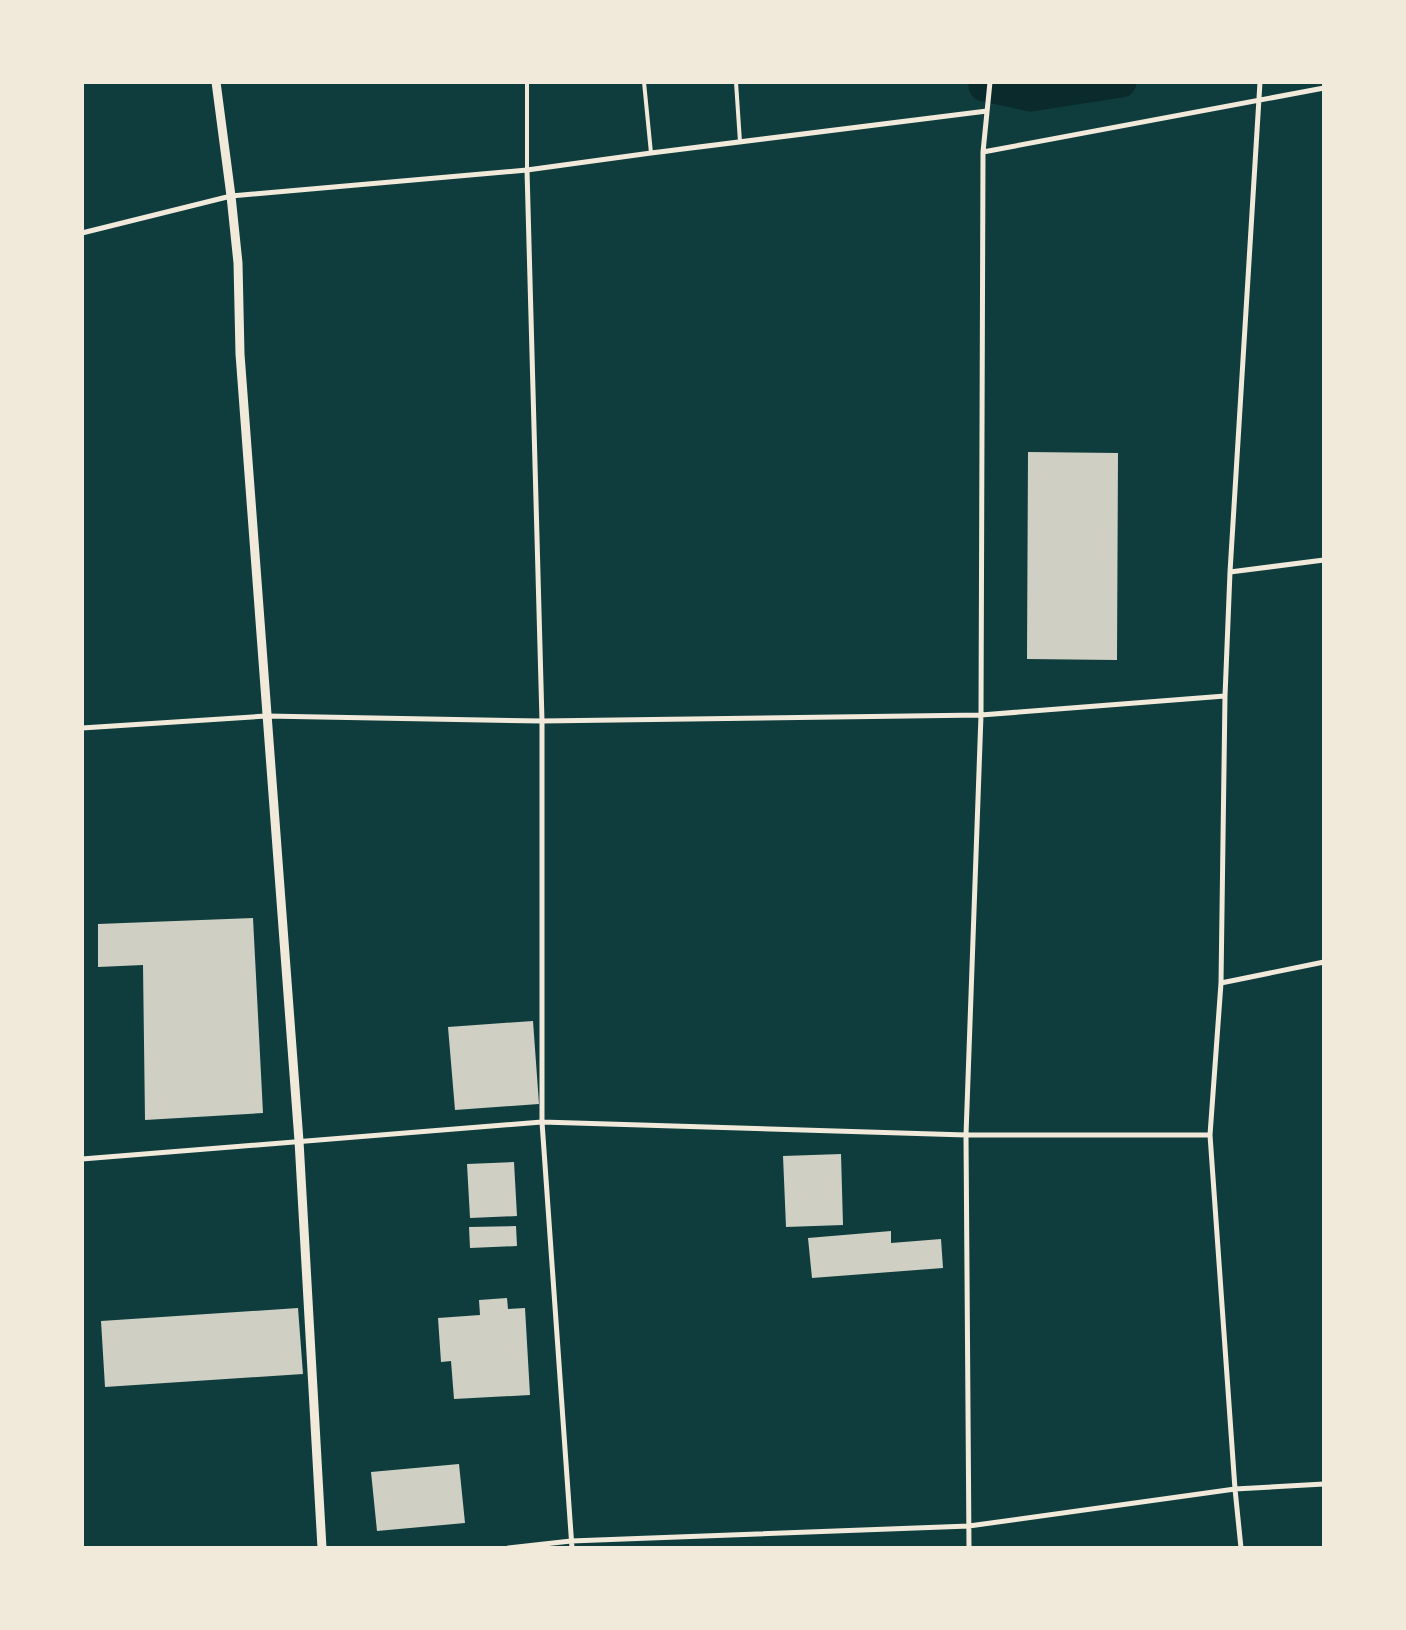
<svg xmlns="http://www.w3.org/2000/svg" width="1406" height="1630" viewBox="0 0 1406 1630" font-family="'Golos Text',sans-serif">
	<rect width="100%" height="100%" fill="#0f3d3e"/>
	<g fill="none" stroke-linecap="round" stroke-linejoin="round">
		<path stroke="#0a2a2b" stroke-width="31" d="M 984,82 L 984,86 L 1031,96 L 1121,82"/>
	</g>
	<path fill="#cfcfc3" d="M 1028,452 L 1118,453 L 1117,660 L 1027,659 Z
		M 253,918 L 263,1113 L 145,1120 L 143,965 L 98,967 L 98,924 Z
		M 533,1021 L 539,1104 L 455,1110 L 448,1027 Z
		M 841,1154 L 843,1225 L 786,1227 L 783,1156 Z
		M 514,1162 L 517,1216 L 470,1218 L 467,1164 Z
		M 516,1226 L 517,1246 L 470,1248 L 469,1227 Z
		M 891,1231 L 891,1243 L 941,1239 L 943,1268 L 812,1278 L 808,1238 Z
		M 507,1298 L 508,1309 L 525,1308 L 530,1395 L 454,1399 L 451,1361 L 441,1362 L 438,1318 L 480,1315 L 479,1300 Z
		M 298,1308 L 303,1374 L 105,1387 L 101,1321 Z
		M 459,1464 L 465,1523 L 377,1531 L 371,1472 Z"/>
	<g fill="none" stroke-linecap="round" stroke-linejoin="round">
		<path stroke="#f1e9da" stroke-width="4" d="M 527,82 L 527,170
			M 644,82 L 651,153
			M 736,82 L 740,142"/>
		<path stroke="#f1e9da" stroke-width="5" d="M 983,152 L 1324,88
			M 527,170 L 542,721 L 542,1122 L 572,1548
			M 82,233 L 231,196 L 527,170 L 651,153 L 987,111
			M 1230,572 L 1324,560
			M 82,728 L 266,716 L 542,721 L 981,715 L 1225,696
			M 1221,983 L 1324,962
			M 82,1159 L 542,1122 L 966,1135 L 1210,1135
			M 508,1548 L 571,1541 L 969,1526 L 1235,1489 L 1324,1484
			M 969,1548 L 966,1135 L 981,715 L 983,152 L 990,82
			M 1241,1548 L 1235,1489 L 1210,1135 L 1221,983 L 1225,696 L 1230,572 L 1260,82"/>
		<path stroke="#f1e9da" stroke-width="9" d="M 216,82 L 231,196 L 238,263 L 240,354 L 299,1141 L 322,1548"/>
	</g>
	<rect width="1406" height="1630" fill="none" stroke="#f1e9da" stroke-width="168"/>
</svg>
